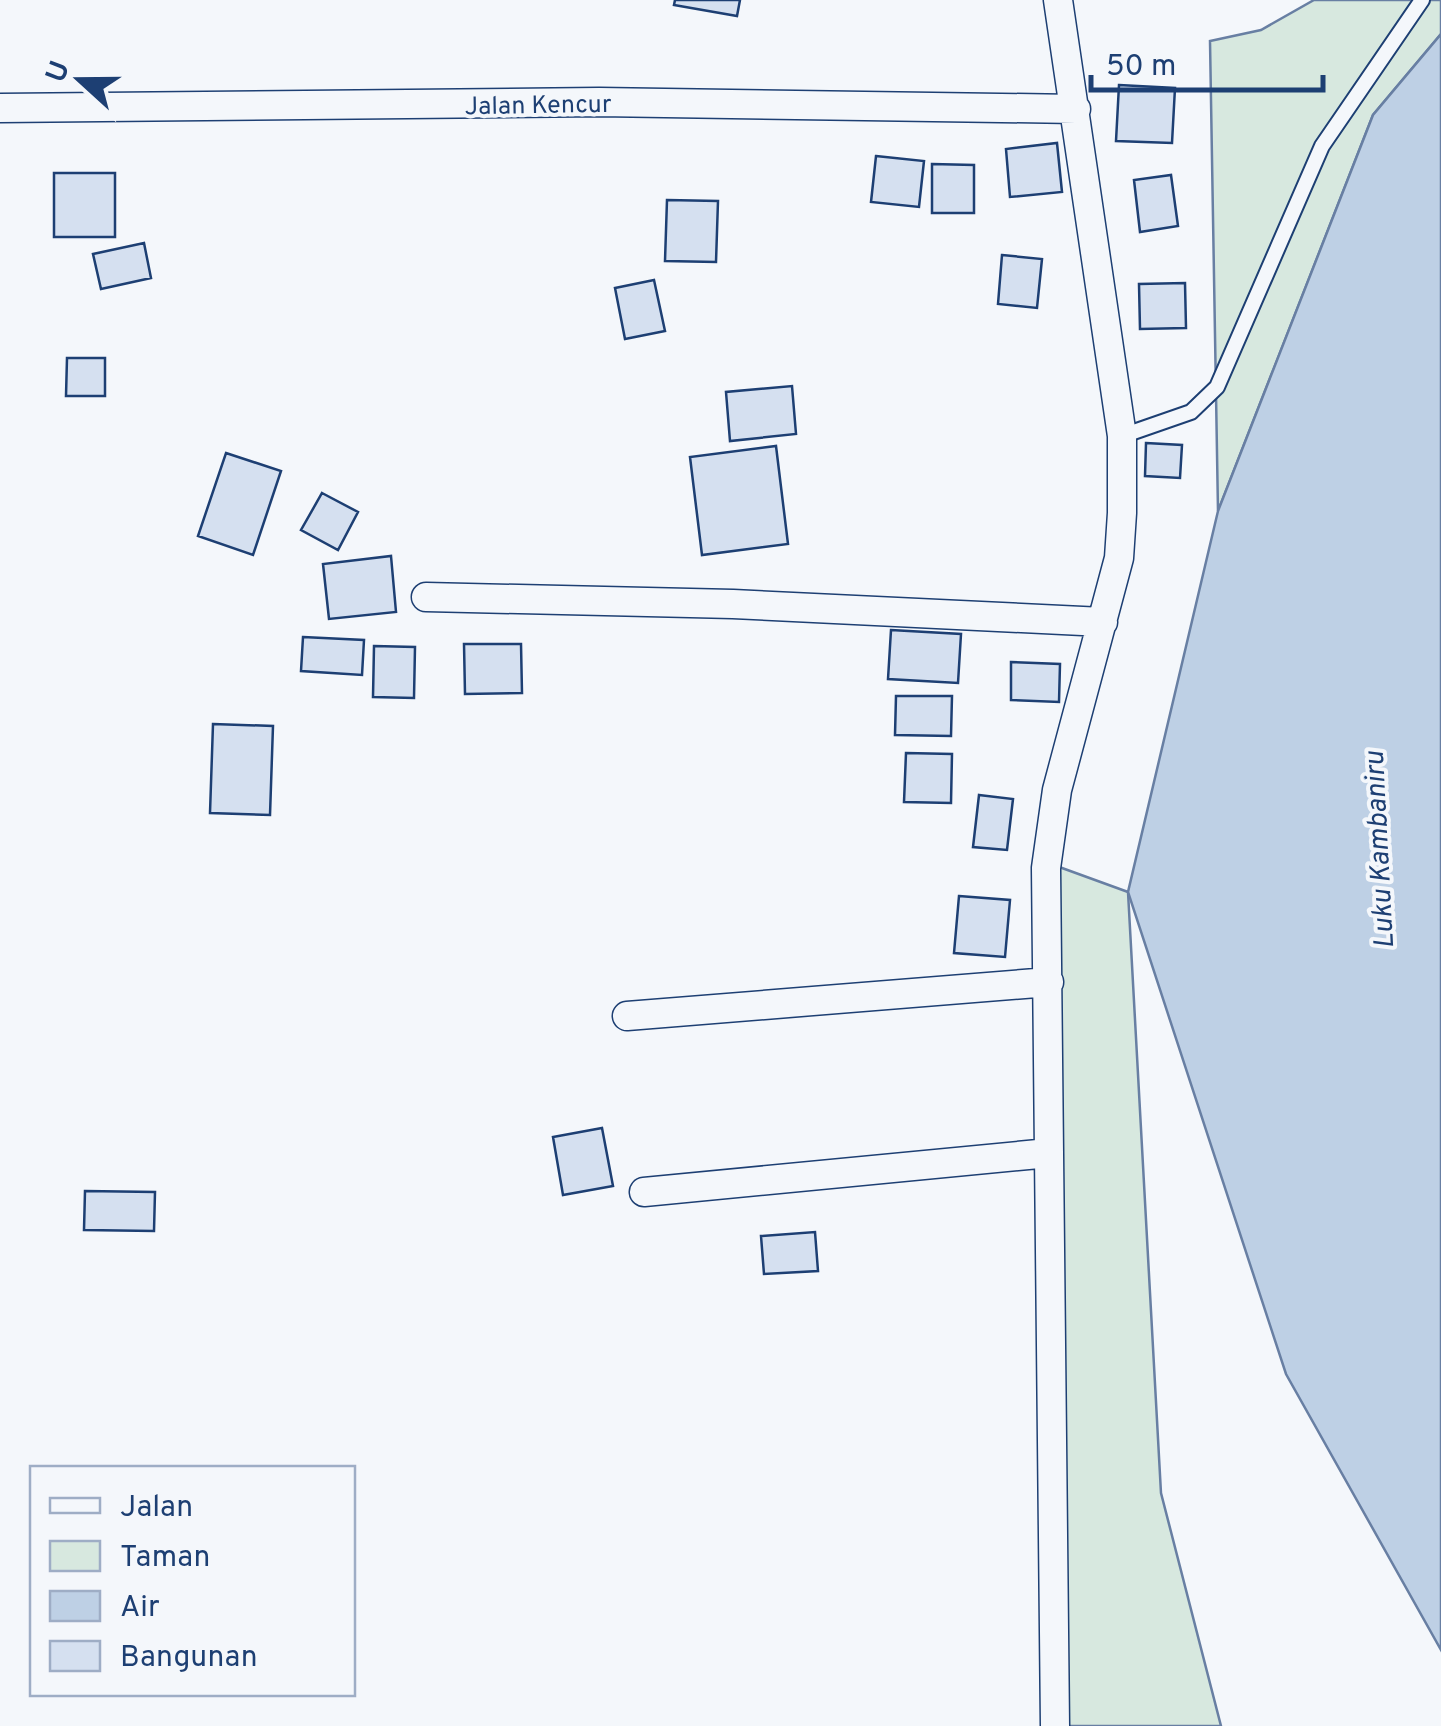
<svg xmlns="http://www.w3.org/2000/svg" width="1441" height="1726" viewBox="0 0 1441 1726" font-family="Overpass,sans-serif">
	<rect width="100%" height="100%" fill="#f4f7fb"/>
	<path fill="#d7e8df" stroke="#687fa3" stroke-width="2.5" d="M 1314,0 L 1441,0 L 1441,34 L 1373,115 L 1218,511 L 1210,41 L 1261,30 Z
		M 1051,864 L 1128,892 L 1161,1493 L 1221,1726 L 1066,1726 Z"/>
	<path fill="#bed0e5" stroke="#687fa3" stroke-width="2.5" d="M 1441,34 L 1441,1650 L 1286,1374 L 1128,892 L 1218,511 L 1373,115 Z"/>
	<path fill="#d5e0f0" stroke="#1d3f73" stroke-width="2.5" d="M 675,0 L 740,0 L 737,16 L 674,5 Z
		M 1119,85 L 1175,88 L 1172,143 L 1116,141 Z
		M 1057,143 L 1062,192 L 1010,197 L 1006,149 Z
		M 876,156 L 924,161 L 919,207 L 871,202 Z
		M 932,164 L 974,165 L 974,213 L 932,213 Z
		M 54,173 L 115,173 L 115,237 L 54,237 Z
		M 1171,175 L 1178,226 L 1140,232 L 1134,180 Z
		M 667,200 L 718,201 L 716,262 L 665,261 Z
		M 144,243 L 151,278 L 101,289 L 93,254 Z
		M 1002,255 L 1042,259 L 1037,308 L 998,304 Z
		M 654,280 L 665,331 L 625,339 L 615,288 Z
		M 1185,283 L 1186,328 L 1140,329 L 1139,284 Z
		M 67,358 L 105,358 L 105,396 L 66,396 Z
		M 792,386 L 796,434 L 730,441 L 726,392 Z
		M 1146,443 L 1182,445 L 1180,478 L 1145,476 Z
		M 776,446 L 788,544 L 702,555 L 690,457 Z
		M 226,453 L 281,471 L 253,555 L 198,536 Z
		M 322,493 L 358,512 L 338,550 L 301,530 Z
		M 391,556 L 396,612 L 329,619 L 323,564 Z
		M 891,630 L 961,634 L 958,683 L 888,679 Z
		M 303,637 L 364,640 L 362,675 L 301,671 Z
		M 464,644 L 521,644 L 522,693 L 465,694 Z
		M 374,646 L 415,647 L 414,698 L 373,697 Z
		M 1011,662 L 1060,664 L 1059,702 L 1011,700 Z
		M 896,696 L 952,696 L 951,736 L 895,735 Z
		M 213,724 L 273,726 L 270,815 L 210,813 Z
		M 906,753 L 952,754 L 951,803 L 904,802 Z
		M 979,795 L 1013,799 L 1007,850 L 973,847 Z
		M 959,896 L 1010,900 L 1005,957 L 954,953 Z
		M 602,1128 L 613,1186 L 563,1195 L 553,1137 Z
		M 85,1191 L 155,1192 L 154,1231 L 84,1230 Z
		M 815,1232 L 818,1271 L 764,1274 L 761,1236 Z"/>
	<g fill="none" stroke-linecap="round" stroke-linejoin="round">
		<defs>
			<path id="lane" d="M 1122,436 L 1191,412 L 1217,387 L 1322,146 L 1422,0"/>
			<path id="street" d="M 0,108 L 599,102 L 1076,109
				M 426,597 L 733,604 L 1103,622
				M 627,1016 L 1049,982
				M 644,1192 L 1049,1153
				M 1055,1726 L 1046,868 L 1057,790 L 1119,558 L 1122,513 L 1122,436 L 1058,0"/>
		</defs>
		<use href="#lane" stroke="#1d3f73" stroke-width="18"/>
		<use href="#street" stroke="#1d3f73" stroke-width="31"/>
		<use href="#lane" stroke="#f4f7fb" stroke-width="14"/>
		<use href="#street" stroke="#f4f7fb" stroke-width="28"/>
	</g>
	<g text-anchor="middle" stroke-width="8" stroke-linejoin="round" paint-order="stroke">
		<g font-size="25" fill="#1d3f73" stroke="#f4f7fb">
			<text transform="translate(538 104) rotate(-1)" y="9">Jalan Kencur</text>
		</g>
		<g font-size="28" font-style="italic" fill="#1d3f73" stroke="#f4f7fb">
			<text transform="translate(1378 850) rotate(-93)" y="10">Luku Kambaniru</text>
		</g>
	</g>
	<rect x="30" y="1466" width="325" height="230" fill="#f4f7fb" stroke="#9eadc5" stroke-width="2.5"/>
	<rect x="50" y="1498" width="50" height="15" fill="#f4f7fb" stroke="#9eadc5" stroke-width="2.5"/>
	<text x="120" y="1516" font-size="30" fill="#1d3f73">Jalan</text>
	<rect x="50" y="1541" width="50" height="30" fill="#d7e8df" stroke="#9eadc5" stroke-width="2.5"/>
	<text x="120" y="1566" font-size="30" fill="#1d3f73">Taman</text>
	<rect x="50" y="1591" width="50" height="30" fill="#bed0e5" stroke="#9eadc5" stroke-width="2.5"/>
	<text x="120" y="1616" font-size="30" fill="#1d3f73">Air</text>
	<rect x="50" y="1641" width="50" height="30" fill="#d5e0f0" stroke="#9eadc5" stroke-width="2.5"/>
	<text x="120" y="1666" font-size="30" fill="#1d3f73">Bangunan</text>
	<g transform="translate(80 80) rotate(291)" stroke="#f4f7fb" stroke-width="8" paint-order="stroke">
	<path d="M0-8L18 38L0 25L-18 38Z" fill="#1d3f73"/>
	<text y="-15" font-size="28" font-weight="bold" text-anchor="middle" fill="#1d3f73">U</text>
	</g>
	<path d="M1091 75v15h232v-15" fill="none" stroke="#1d3f73" stroke-width="5"/>
	<text x="1106" y="75" font-size="30" fill="#1d3f73" stroke="#f4f7fb" stroke-width="8" paint-order="stroke">50 m</text>
</svg>
